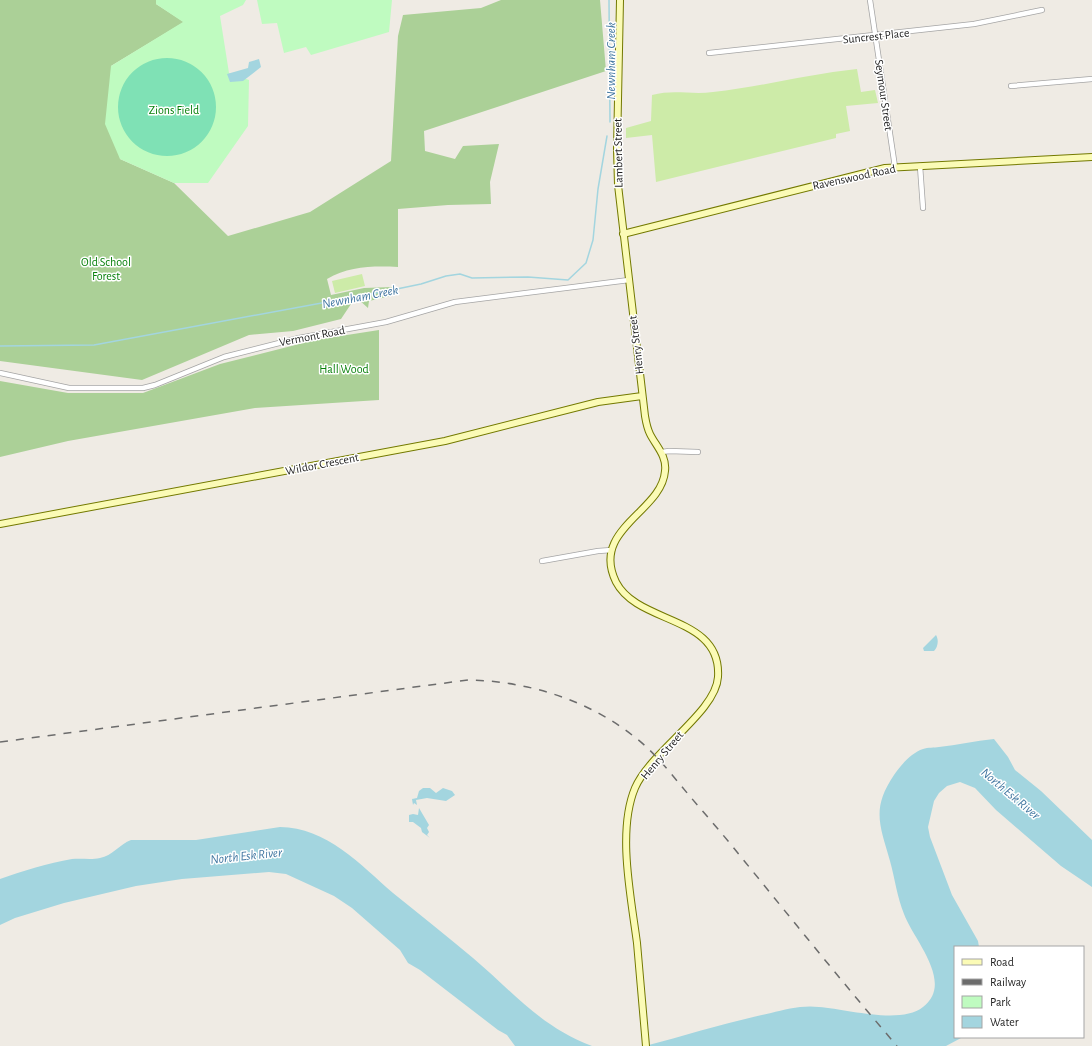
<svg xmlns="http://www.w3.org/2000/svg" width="1092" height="1046" viewBox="0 0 1092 1046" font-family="'Alegreya Sans',sans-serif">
	<rect width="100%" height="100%" fill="#efebe4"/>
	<path fill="#cdeba8" d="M 857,69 L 861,92 L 875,90 L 878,103 L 846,106 L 850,131 L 836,134 L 836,138 L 656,182 L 652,135 L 626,138 L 626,128 L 651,121 L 652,95 C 674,89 691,95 713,92 C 761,87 808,74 857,69 Z
		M 362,274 L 365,286 L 335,293 L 332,281 Z"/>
	<path fill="#abd097" d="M 0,0 L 156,0 L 156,4 L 184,22 L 111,66 L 120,159 L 174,183 L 228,236 L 310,212 L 391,161 L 398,36 L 403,15 L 481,8 L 501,0 L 600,0 L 606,71 L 424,131 L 425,151 L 455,159 L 463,146 L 499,144 L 490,182 L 491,204 L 448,205 L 398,209 L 398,267 C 373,266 349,266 327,279 L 331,295 L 364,288 L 392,287 L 391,296 L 369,301 L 368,308 L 358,299 L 353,301 L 341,319 L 293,331 L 249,335 L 142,380 L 0,361 Z
		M 379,330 L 379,400 L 255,408 L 68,441 L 0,457 L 0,381 L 68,393 L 143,393 L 220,364 L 315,340 Z"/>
	<path fill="#bffbc0" d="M 156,0 L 246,0 L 243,5 L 220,16 L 229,73 L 249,80 L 248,126 L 208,183 L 174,183 L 120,159 L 105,124 L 111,66 L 183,22 L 156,4 Z
		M 257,0 L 392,0 L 389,32 L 311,55 L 306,47 L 284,53 L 277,23 L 262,24 Z"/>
	<path fill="#7fe1b5" d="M118 107a49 49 0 1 1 98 0a49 49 0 1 1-98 0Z"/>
	<path fill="#a3d5df" d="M 259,59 L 261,67 L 243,81 L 230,82 L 227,74 L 248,68 L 249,62 Z
		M 936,635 C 939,640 938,647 934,651 L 924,651 L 923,648 Z
		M 994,739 L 1008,757 L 1015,770 L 1041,791 L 1092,840 L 1092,887 L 1061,866 L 996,810 L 975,788 L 960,782 L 947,786 L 939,793 L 934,801 L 928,827 L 930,837 L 952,895 L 978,941 L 979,947 L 955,947 L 955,1037 L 961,1037 L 961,1038 L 946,1046 L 645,1046 C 687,1035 728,1022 771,1013 C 786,1009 803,1005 819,1007 C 846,1009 901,1025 923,1007 C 955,983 913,939 904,914 C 897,897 895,879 890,861 C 880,825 871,809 894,775 C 901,765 911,753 923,749 C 928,747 934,748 939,747 C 957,745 975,741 994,739 Z
		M 423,788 L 430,788 L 436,793 L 443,788 L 452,791 L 455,795 L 446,801 L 427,798 L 416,800 L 417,805 L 414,803 L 413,805 L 412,799 L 417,798 L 419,791 Z
		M 419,808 L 429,825 L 427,828 L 429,832 L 427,835 L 430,838 L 422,832 L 421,828 L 413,822 L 409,822 L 409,815 L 413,814 L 418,815 Z
		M 280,827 C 326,827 361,865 393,893 C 420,915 447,936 473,958 C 513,992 541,1027 592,1046 L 515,1046 L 507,1035 L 498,1030 L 420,970 L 408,963 L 400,950 L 352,908 L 334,896 L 286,874 L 269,872 L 182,879 L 136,886 L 64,903 L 15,918 L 0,925 L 0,879 C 23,871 48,863 72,859 C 81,858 91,860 100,858 C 112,856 120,844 131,840 L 196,840 Z"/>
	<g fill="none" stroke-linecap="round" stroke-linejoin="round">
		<path stroke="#a3d5df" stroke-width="1.5" d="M 609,0 L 610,122
			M 0,346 L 94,345 L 392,290 L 421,284 L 446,276 L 460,274 L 472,278 L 528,277 L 568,280 L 586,263 L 593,240 L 598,189 L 607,136"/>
		<defs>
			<path id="street" d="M 870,0 L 895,167
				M 709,53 L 974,24 L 1042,10
				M 1011,86 L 1092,79
				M 920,166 L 923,208
				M 0,373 L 69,388 L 143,388 L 155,385 L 224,357 L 299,338 L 386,322 L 455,302 L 629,280
				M 662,452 L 669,451 L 698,452
				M 542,561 L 598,551 L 612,550"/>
			<path id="secondary" d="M 620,0 L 617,149 L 618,185 L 645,416 C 646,422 647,428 650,434 C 656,446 667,456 665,471 C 662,512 590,529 616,582 C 638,625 722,615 718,677 C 716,712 651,751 635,788 C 617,831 631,897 637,943 C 640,977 643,1012 646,1046
				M 623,234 L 885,168 L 1092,157
				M 0,524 L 445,441 L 598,402 L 642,396"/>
		</defs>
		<use href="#street" stroke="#a5a5a5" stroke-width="6"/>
		<use href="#secondary" stroke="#737901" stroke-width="8"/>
		<use href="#street" stroke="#fff" stroke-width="4.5"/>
		<use href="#secondary" stroke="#fbfbb6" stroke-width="6"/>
		<path stroke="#6c6c6c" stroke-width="1.5" stroke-dasharray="8 8" stroke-linecap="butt" d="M 0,742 L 468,680 C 526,681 586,699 632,735 C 654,751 671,774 688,794 C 704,813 721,832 737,852 C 790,917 842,982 897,1046"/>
	</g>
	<g text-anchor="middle" stroke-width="3" stroke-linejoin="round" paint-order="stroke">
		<g font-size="12" fill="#1e1e1e" stroke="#fff">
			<text transform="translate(876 36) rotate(-6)" y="4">Suncrest Place</text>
			<text transform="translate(884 95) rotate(82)" y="4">Seymour Street</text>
			<text transform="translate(618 153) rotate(-91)" y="4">Lambert Street</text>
			<text transform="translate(854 177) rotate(-12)" y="4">Ravenswood Road</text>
			<text transform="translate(312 336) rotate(-11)" y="4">Vermont Road</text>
			<text transform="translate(636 345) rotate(-97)" y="4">Henry Street</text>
			<text transform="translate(322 464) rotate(-11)" y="4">Wildor Crescent</text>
			<text transform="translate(662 755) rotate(-50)" y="4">Henry Street</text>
		</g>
		<g font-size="12" fill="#08800b" stroke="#fff">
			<text x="174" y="114">Zions Field</text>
			<text x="106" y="266">Old School<tspan x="106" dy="14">Forest</tspan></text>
			<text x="344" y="373">Hall Wood</text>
		</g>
		<g font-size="13" font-style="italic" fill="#4277a1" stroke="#fff">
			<text transform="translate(610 61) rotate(-90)" y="5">Newnham Creek</text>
			<text transform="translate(360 296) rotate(-11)" y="5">Newnham Creek</text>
			<text transform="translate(1011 793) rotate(40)" y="5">North Esk River</text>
			<text transform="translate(246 855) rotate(-6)" y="5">North Esk River</text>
		</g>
	</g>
	<rect x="954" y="946" width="130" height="92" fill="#ffffff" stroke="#a5a5a5"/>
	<rect x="962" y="959" width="20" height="6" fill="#fbfbb6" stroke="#a5a5a5"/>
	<text x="990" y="966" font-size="12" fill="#1e1e1e">Road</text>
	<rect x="962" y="979" width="20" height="6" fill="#6c6c6c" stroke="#a5a5a5"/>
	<text x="990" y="986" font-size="12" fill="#1e1e1e">Railway</text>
	<rect x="962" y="996" width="20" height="12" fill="#bffbc0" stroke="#a5a5a5"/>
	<text x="990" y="1006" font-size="12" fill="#1e1e1e">Park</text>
	<rect x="962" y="1016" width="20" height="12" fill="#a3d5df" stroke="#a5a5a5"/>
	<text x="990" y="1026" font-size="12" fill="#1e1e1e">Water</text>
</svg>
